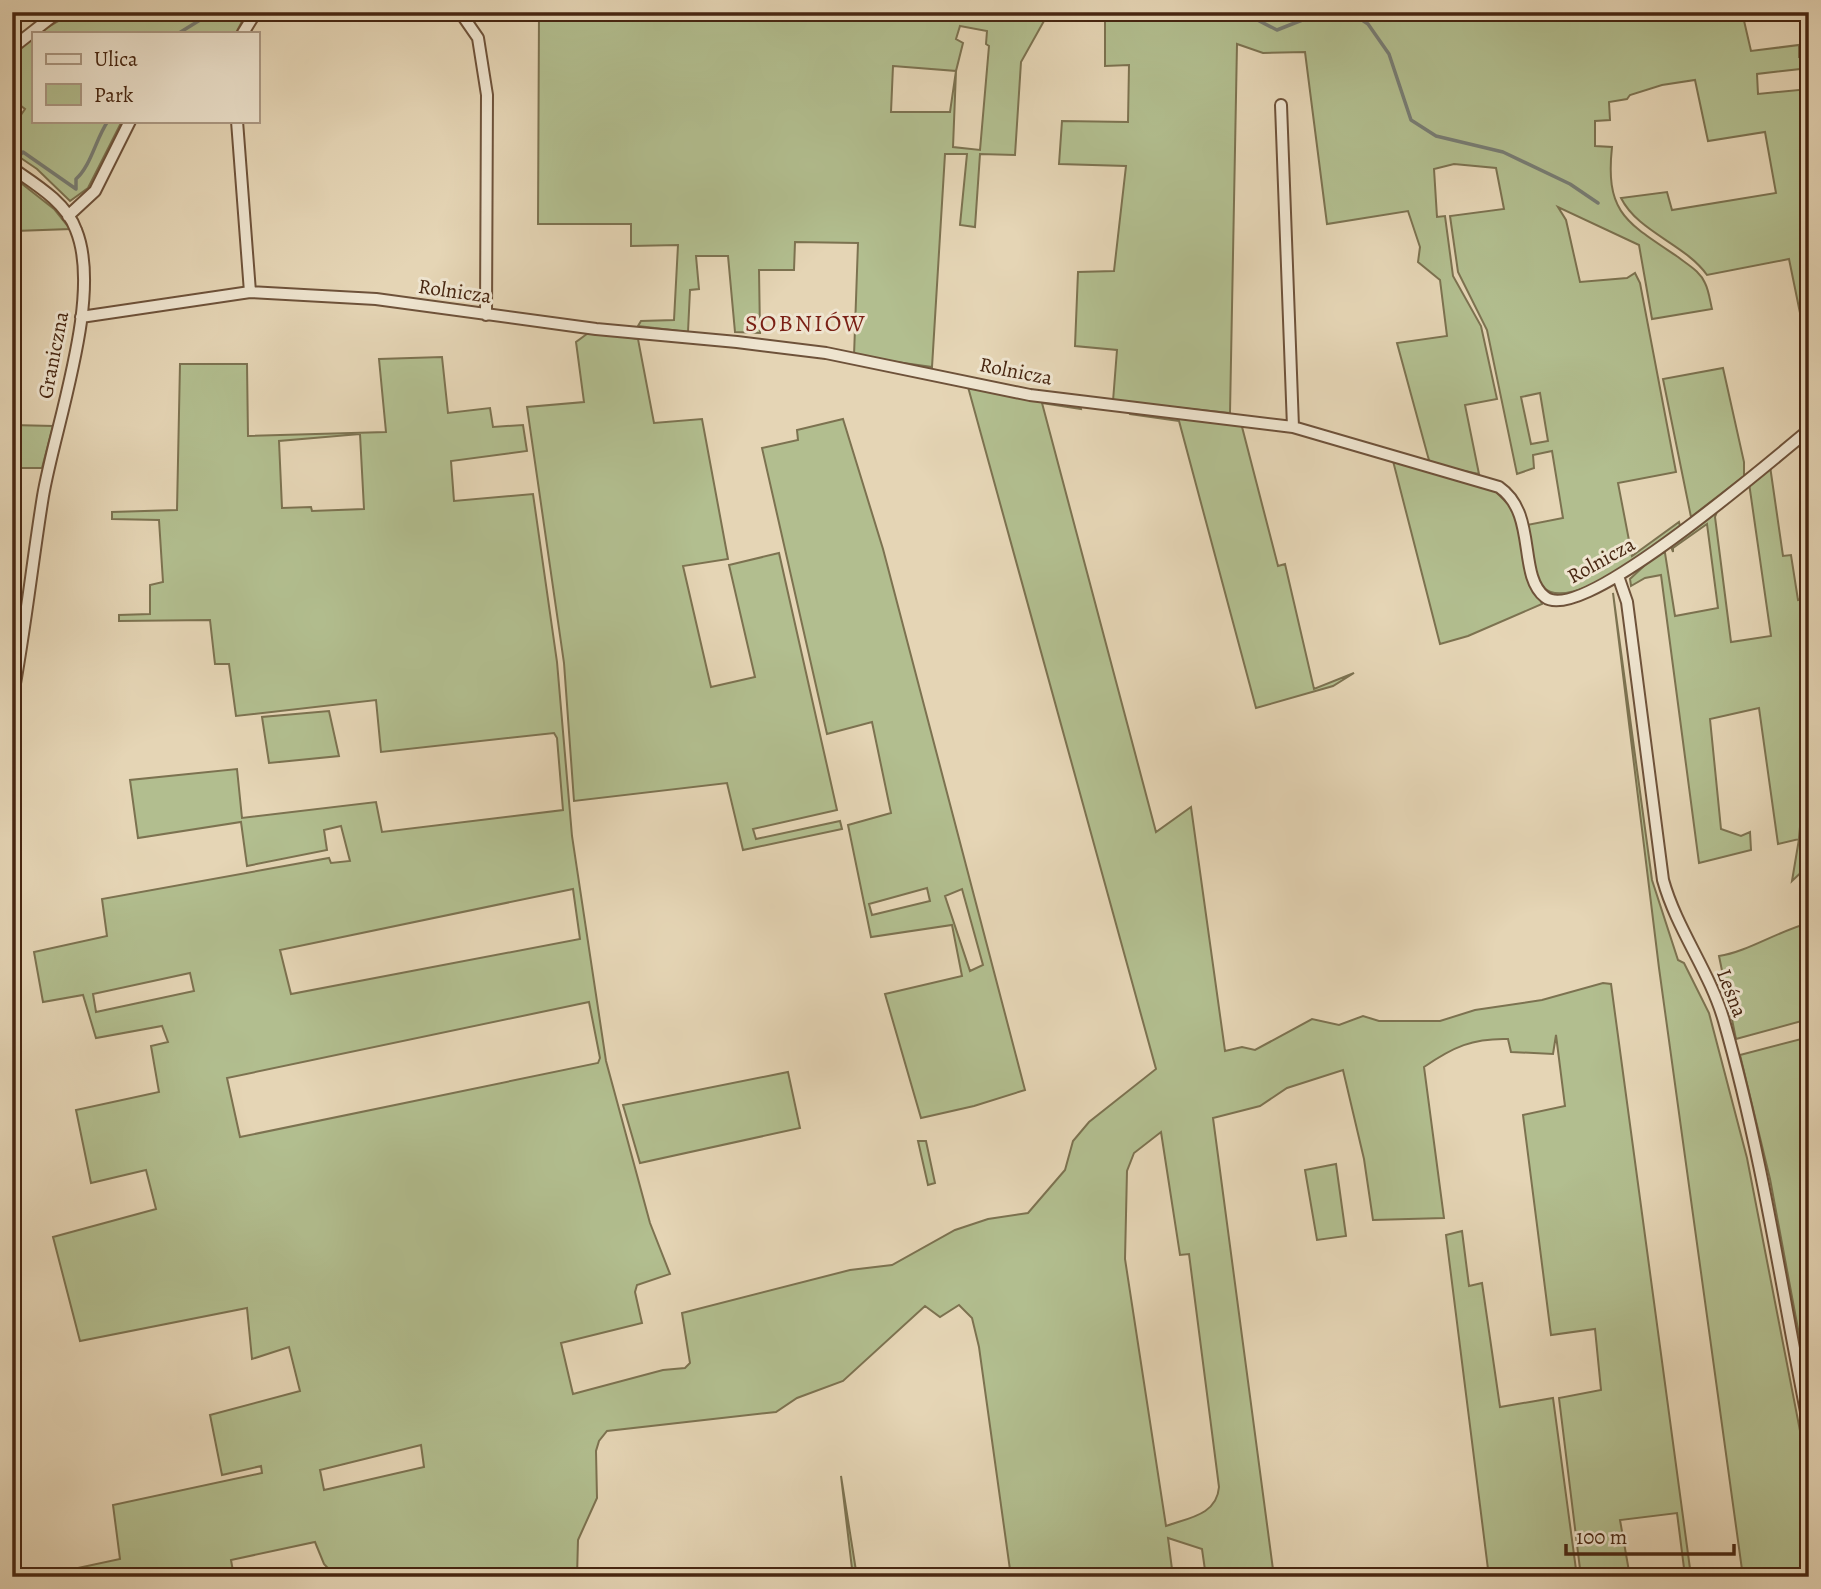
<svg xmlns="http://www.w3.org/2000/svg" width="1821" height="1589" viewBox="0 0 1821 1589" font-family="Alegreya,serif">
	<rect width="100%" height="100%" fill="#e5d5b5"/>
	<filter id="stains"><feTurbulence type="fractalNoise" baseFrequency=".00286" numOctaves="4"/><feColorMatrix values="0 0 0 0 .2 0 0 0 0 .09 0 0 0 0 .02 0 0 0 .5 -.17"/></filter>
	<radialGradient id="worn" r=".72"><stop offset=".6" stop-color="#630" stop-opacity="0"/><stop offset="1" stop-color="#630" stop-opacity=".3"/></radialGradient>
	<path fill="#b2be8f" stroke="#7c7250" stroke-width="2" fill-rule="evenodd" d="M 74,12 L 247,12 L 236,33 L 38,33 Z
		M 539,12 L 1049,12 L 1021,62 L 1015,155 L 980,154 L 975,227 L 960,225 L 967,154 L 945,154 L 932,367 L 854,356 L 858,243 L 795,242 L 794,270 L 759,270 L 760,333 L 735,332 L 728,256 L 696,256 L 699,289 L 690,290 L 688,332 L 638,326 L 641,321 L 674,320 L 678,245 L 631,246 L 631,224 L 538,224 ZM 960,26 L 987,31 L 986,44 L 989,46 L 980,150 L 953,147 L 956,71 L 963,43 L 956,39 ZM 893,66 L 956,71 L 950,112 L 891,112 Z
		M 1096,12 L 1742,12 L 1751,51 L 1799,45 L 1799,57 L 1809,58 L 1809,68 L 1757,74 L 1758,94 L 1809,89 L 1809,357 L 1789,259 L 1707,275 C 1685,244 1638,232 1621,198 L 1667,192 L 1672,210 L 1776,193 L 1765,132 L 1708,141 L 1695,80 L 1662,85 L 1630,95 L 1627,99 L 1609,102 L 1610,120 L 1595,121 L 1595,146 L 1612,147 C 1605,213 1626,222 1678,257 C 1688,265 1700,271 1705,283 C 1709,291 1710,301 1712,309 L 1652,319 L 1639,245 L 1558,207 L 1566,220 L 1580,282 L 1627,278 L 1635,273 L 1640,283 L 1676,472 L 1618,483 L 1632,556 L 1679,522 L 1680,526 C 1661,547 1569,612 1544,588 C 1531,574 1530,543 1527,525 L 1563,518 L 1552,451 L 1533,455 L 1534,468 L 1517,474 L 1487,330 L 1458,272 L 1450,216 L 1504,209 L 1496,168 L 1454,164 L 1434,169 L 1437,217 L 1445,216 L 1453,276 L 1481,326 L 1497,399 L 1465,405 L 1479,474 L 1430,464 L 1397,343 L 1447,336 L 1440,280 L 1418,262 L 1420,247 L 1408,211 L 1327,224 L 1305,52 L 1263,53 L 1237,44 L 1230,413 L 1113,401 L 1117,350 L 1075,346 L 1078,272 L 1114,271 L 1126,166 L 1059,164 L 1062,121 L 1128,122 L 1129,65 L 1105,66 L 1105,14 ZM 1540,393 L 1548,441 L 1531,444 L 1521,397 Z
		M 33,36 L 33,121 L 122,121 L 88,188 L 70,201 L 37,169 L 12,152 L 12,128 L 25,109 L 12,99 L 12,55 Z
		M 12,176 L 54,209 L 70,229 L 15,231 L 12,237 Z
		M 591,331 L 638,339 L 654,423 L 702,419 L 728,559 L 683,566 L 711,687 L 755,677 L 729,565 L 779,553 L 837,810 L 753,829 L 756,839 L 840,821 L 842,829 L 743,850 L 727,783 L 574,801 L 564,663 L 527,407 L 584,402 L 576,342 Z
		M 442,357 L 448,413 L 490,408 L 493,427 L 523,425 L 527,451 L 451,461 L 454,501 L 533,494 L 557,662 L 572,836 L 606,1061 L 650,1223 L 670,1274 L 637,1285 L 635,1292 L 642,1323 L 561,1343 L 573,1394 L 663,1370 L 685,1368 L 690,1363 L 682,1313 L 850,1270 L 892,1265 L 955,1230 L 988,1219 L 1028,1213 L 1065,1170 L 1073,1141 L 1089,1122 L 1156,1069 L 968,387 L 1080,404 L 1081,409 L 1042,403 L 1156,832 L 1191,807 L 1225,1051 L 1242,1047 L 1255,1050 L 1312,1019 L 1339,1025 L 1363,1016 L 1379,1021 L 1440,1021 L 1475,1010 L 1542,1000 L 1603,983 L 1611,984 L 1691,1576 L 1651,1577 L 1666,1569 L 1684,1568 L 1677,1513 L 1620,1520 L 1630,1577 L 1581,1577 L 1559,1398 L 1601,1390 L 1595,1329 L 1551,1335 L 1523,1115 L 1565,1106 L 1556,1035 L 1553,1054 L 1511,1052 L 1508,1039 C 1473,1038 1453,1047 1424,1067 L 1444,1218 L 1373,1220 L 1364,1159 L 1343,1070 L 1287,1088 L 1260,1106 L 1213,1118 L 1274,1577 L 1206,1577 L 1202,1549 L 1168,1538 L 1173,1577 L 1011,1577 L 979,1347 L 972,1318 L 959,1305 L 940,1317 L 925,1306 L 843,1381 L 797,1398 L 776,1412 L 607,1431 L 599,1441 L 596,1451 L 597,1498 L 578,1540 L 577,1577 L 336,1577 L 324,1564 L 315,1542 L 231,1560 L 234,1577 L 36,1577 L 120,1559 L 113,1505 L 262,1473 L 261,1466 L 222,1475 L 210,1415 L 300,1391 L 289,1347 L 252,1359 L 247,1308 L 80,1341 L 53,1237 L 156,1209 L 146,1170 L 91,1183 L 76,1110 L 159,1092 L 151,1046 L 168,1042 L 162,1026 L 96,1038 L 83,995 L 43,1002 L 34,952 L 107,936 L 102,899 L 329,858 L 331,863 L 350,861 L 341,826 L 324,830 L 327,850 L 247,866 L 241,822 L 138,838 L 130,780 L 237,769 L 242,818 L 376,802 L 382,832 L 563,810 L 557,738 L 554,733 L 381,752 L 376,700 L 236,716 L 229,664 L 215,664 L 210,620 L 119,621 L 119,615 L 150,614 L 150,585 L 163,582 L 159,520 L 112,519 L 112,512 L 177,510 L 180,364 L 247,364 L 248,436 L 386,432 L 379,359 ZM 360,434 L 364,509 L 312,511 L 311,507 L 282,508 L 279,441 ZM 573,889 L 580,939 L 291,994 L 280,950 ZM 190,973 L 194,991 L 96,1012 L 93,994 ZM 589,1002 L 600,1058 L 598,1063 L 240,1137 L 227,1078 ZM 1161,1132 L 1180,1255 L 1189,1254 L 1219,1487 C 1217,1515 1188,1518 1166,1526 L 1125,1259 L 1127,1171 L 1134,1153 ZM 421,1445 L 424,1467 L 324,1490 L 320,1470 Z
		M 1723,368 L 1744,462 L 1744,476 L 1691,517 L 1663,379 Z
		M 1127,409 L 1241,423 L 1278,566 L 1285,564 L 1314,689 L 1354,673 L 1333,686 L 1256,708 L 1179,421 L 1130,414 Z
		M 843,419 L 883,549 L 1025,1090 L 974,1106 L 921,1118 L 885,994 L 962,976 L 952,925 L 871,937 L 848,825 L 891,813 L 872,722 L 827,734 L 762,448 L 798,440 L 797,430 ZM 927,888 L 930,901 L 872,915 L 869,904 ZM 962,889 L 983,965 L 970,971 L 945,896 Z
		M 12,425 L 53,426 L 42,468 L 12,468 Z
		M 1393,461 L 1491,487 L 1513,509 L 1542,604 L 1468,636 L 1440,644 Z
		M 1770,466 L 1783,556 L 1791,555 L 1798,600 L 1809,598 L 1809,794 L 1801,816 L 1799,838 L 1809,833 L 1809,865 L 1792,881 L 1799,839 L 1778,844 L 1759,708 L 1710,719 L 1721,829 L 1741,836 L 1750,832 L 1751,850 L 1699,863 L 1661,575 L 1645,578 L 1631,586 L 1630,579 L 1658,553 L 1665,553 L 1675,616 L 1718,608 L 1707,524 L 1673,548 L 1673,552 L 1670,544 L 1718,509 L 1715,517 L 1731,642 L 1771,636 L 1749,483 Z
		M 1613,593 L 1652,880 L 1678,960 L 1684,963 L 1709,1013 L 1747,1158 L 1809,1477 L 1809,1577 L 1743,1577 L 1659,968 Z
		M 329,711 L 339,756 L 269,763 L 262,717 Z
		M 1809,923 L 1809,1019 L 1736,1039 L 1719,956 C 1747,952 1778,931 1809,923 Z
		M 1809,1037 L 1809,1388 L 1770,1179 L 1740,1055 Z
		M 788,1072 L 800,1128 L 640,1163 L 623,1105 Z
		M 918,1141 L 926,1141 L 935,1183 L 928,1185 Z
		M 1336,1164 L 1346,1236 L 1317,1240 L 1305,1170 Z
		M 1462,1231 L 1469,1286 L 1482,1283 L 1500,1407 L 1553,1398 L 1577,1577 L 1489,1577 L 1446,1235 Z
		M 841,1476 L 857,1577 L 853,1577 Z"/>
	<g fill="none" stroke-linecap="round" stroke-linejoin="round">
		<path stroke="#787d74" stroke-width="3.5" d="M 1182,12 L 1190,12
			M 1242,12 L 1277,30 L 1320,13 L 1350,12
			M 1350,12 L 1368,24 L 1389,54 L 1411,120 L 1436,136 L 1503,152 L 1570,184 L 1598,203
			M 179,33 L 213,12
			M 21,154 L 23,152 L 76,189 L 76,179 C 91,166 96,138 108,121"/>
		<defs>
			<path id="minor" d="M 460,12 L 478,38 L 487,95 L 486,315
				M 243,33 L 256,12
				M 12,48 L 58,12
				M 1281,105 L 1293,427
				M 237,121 L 250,292
				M 12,168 C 35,184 66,202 76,230 C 103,296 55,425 43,496 C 32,564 25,632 12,700
				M 68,216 L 95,191 L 130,121
				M 81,317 L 250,292 L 376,299 L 596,329 L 737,342 L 826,353 L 1030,395 L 1293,427 L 1499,487 C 1538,514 1517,575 1545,597 C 1582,626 1774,458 1809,430
				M 1618,576 L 1627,602 L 1663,880 C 1677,930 1710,972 1724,1021 C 1762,1154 1782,1291 1809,1427"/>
		</defs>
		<use href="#minor" stroke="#6e523a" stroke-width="14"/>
		<use href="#minor" stroke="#eee4cf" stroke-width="10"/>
	</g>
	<g text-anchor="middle" stroke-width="6" stroke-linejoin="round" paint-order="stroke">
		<g font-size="21" fill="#472611" stroke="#eee4cf">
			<text transform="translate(455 291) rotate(8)" y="7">Rolnicza</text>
			<text transform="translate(53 355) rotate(-79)" y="7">Graniczna</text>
			<text transform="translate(1016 371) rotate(11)" y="7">Rolnicza</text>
			<text transform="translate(1601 560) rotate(-29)" y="7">Rolnicza</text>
			<text transform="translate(1732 993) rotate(69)" y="7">Leśna</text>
		</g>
		<g font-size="24" letter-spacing="2" fill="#7a1f14" stroke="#eee4cf">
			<text x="806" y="331">SOBNIÓW</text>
		</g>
	</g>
	<rect width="1821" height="1589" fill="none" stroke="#e5d5b5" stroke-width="42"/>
	<rect x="14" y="14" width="1793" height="1561" fill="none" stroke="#472611" stroke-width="3.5"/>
	<rect x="21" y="21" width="1779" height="1547" fill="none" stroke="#472611" stroke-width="2"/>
	<rect x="32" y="32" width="228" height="91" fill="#eee4cf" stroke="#ab9883" stroke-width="2"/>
	<rect x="46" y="54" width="35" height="10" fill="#eee4cf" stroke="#ab9883" stroke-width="2"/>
	<text x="94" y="66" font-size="21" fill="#472611">Ulica</text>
	<rect x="46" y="84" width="35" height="21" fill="#b2be8f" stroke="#ab9883" stroke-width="2"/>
	<text x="94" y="102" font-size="21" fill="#472611">Park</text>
	<path d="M1566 1544v10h168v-10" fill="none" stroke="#472611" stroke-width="3.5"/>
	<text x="1576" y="1544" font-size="21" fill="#472611" stroke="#eee4cf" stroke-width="5" paint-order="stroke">100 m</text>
	<rect width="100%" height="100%" filter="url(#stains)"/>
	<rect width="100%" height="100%" fill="url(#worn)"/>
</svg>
